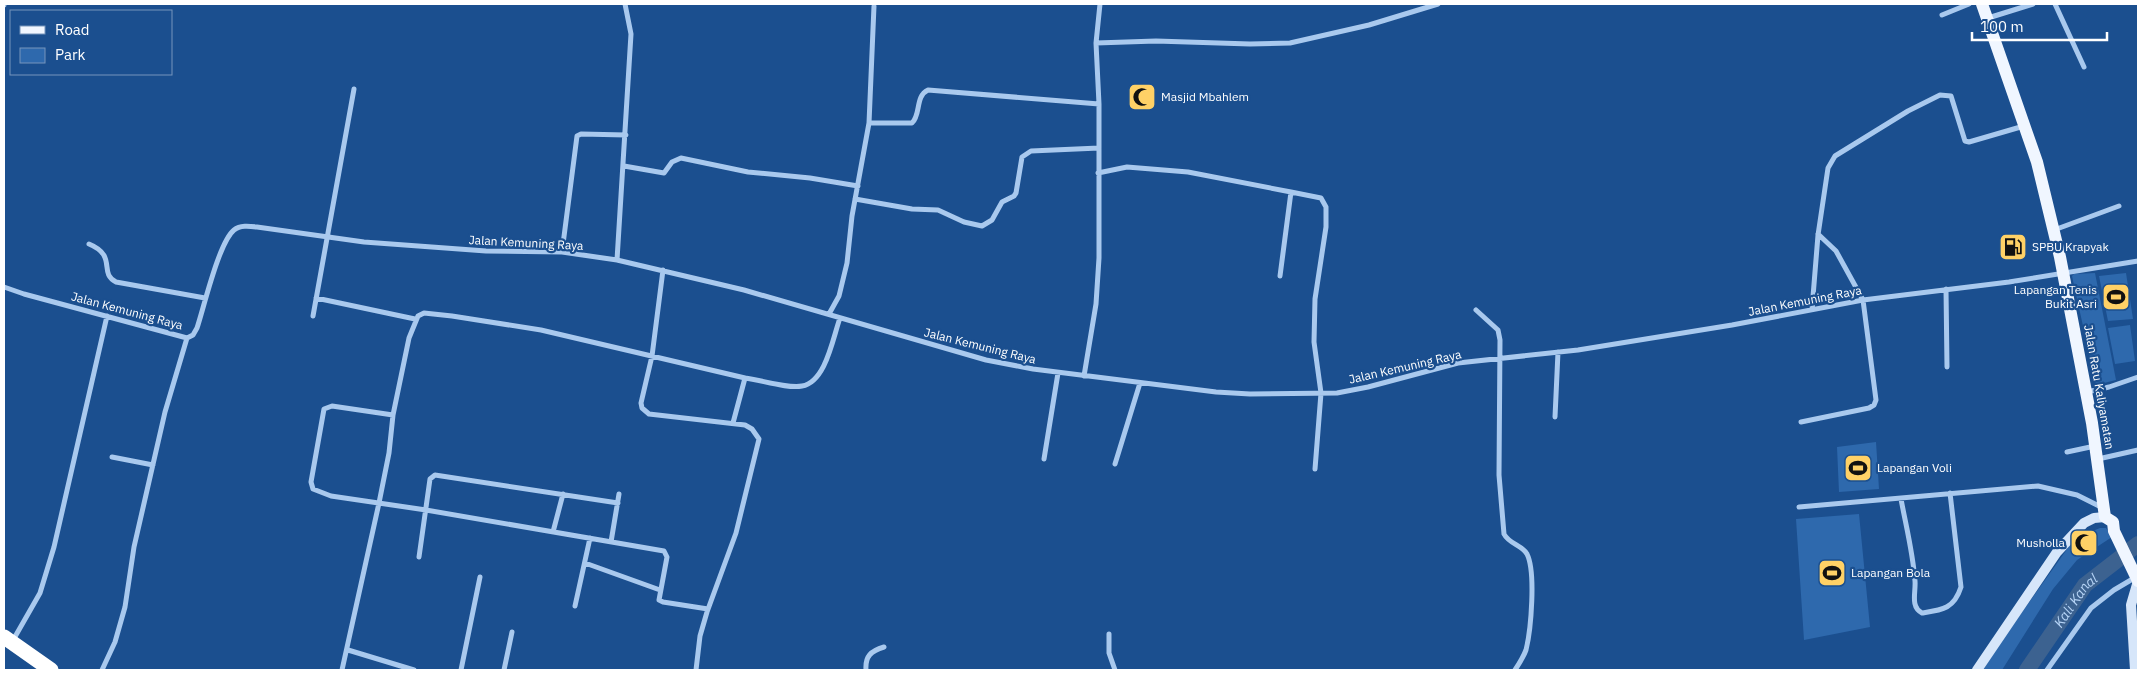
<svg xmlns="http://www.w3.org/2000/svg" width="2142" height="674" viewBox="0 0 2142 674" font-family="'IBM Plex Sans',sans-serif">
	<rect width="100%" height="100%" fill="#1b4f8f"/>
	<path fill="#2e69ad" d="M 2095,273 L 2116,380 L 2096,385 L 2072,276 L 2074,274 Z
		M 2126,273 L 2133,319 L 2108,321 L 2099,276 Z
		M 2130,325 L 2135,361 L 2115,364 L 2108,328 Z
		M 1876,442 L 1879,489 L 1839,492 L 1837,447 Z
		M 1859,514 L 1870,627 L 1804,640 L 1796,519 Z
		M 2100,528 L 2106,528 L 2112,537 L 2077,560 L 2053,589 L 2002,670 L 1983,670 L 2005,636 L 2070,545 L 2078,537 Z"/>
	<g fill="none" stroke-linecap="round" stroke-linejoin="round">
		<path stroke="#3c6290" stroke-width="16" id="s1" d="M 2027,670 L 2085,585 L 2138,544"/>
		<path stroke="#a9c9ee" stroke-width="5" d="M 2055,4 L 2084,67
			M 4,5 L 4,4
			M 1942,15 L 1969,4
			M 1988,18 L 2033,4
			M 1096,43 L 1156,41 L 1250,44 L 1290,43 L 1369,25 L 1438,4
			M 869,123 L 912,123 C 921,115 915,96 928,90 L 1099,104
			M 624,166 L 664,173 L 672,162 L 681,158 L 748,172 L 810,178 L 858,186
			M 1098,173 L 1127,167 L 1188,172 L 1291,192
			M 855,199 L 912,209 L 938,210 L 964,222 L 982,226 L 992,220 L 1002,202 L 1014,196 L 1016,193 L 1022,157 L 1031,151 L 1099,148
			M 2054,230 L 2119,206
			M 89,244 C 118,256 98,273 116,282 L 205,298
			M 562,252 L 577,136 L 581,134 L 626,135
			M 617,260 L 631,34 L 625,4
			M 663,270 L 652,356 L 641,403 L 642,408 L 649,414 L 745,425 L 752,429 L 759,439 L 736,533 L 707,612 L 700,636 L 696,670
			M 1280,276 L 1291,192 L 1321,198 L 1326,207 L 1326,227 L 1315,299 L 1314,342 L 1321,393 L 1315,469
			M 4,287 L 24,294 L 187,338 L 193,335 L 197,328 C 204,307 219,242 234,230 C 240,225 249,226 257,227 L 364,242 L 486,251 L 562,252 L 617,260 L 744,290 L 986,360 L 1033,369 L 1216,392 L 1250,394 L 1337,393 L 1368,387 L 1458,363 L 1578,350 L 1732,325 L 1863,300 L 2009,282 L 2138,261
			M 1946,289 L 1947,367
			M 316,298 L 415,319
			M 1812,309 L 1818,235 L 1828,168 L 1835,156 L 1908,111 L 1940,95 L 1951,96 L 1965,141 L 1969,142 L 2024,126
			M 1476,310 L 1498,330 L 1500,340 L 1499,475 L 1504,534 C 1509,544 1522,545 1527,554 C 1536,572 1531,630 1526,650 C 1523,658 1519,664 1515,670
			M 829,314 L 839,296 L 847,263 L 852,216 L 869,123 L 874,6
			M 313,316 L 354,89
			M 1084,376 L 1096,304 L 1099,258 L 1099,104 L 1096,43 L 1100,4
			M 2087,392 L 2109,387 L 2138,377
			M 393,415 L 332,406 L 324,409 L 311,482 L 313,489 L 331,496 L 426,510 L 664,551 L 667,557 L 659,600 L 663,602 L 708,609
			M 1555,417 L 1558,352
			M 1801,422 L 1869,408 L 1874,405 L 1876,400 L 1863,300 L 1836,251 L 1818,234
			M 733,423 L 745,378 C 761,380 788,389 802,386 C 826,382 833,337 840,318
			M 2067,452 L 2095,446
			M 112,457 L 153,465
			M 1044,459 L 1058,373
			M 2098,459 L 2138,450
			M 1115,464 L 1140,383
			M 1901,499 C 1906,526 1913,553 1915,581 C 1916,592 1910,607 1922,613 C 1942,610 1954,609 1961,587 L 1950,493
			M 1799,507 L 2038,486 L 2077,495 L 2103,508
			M 553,532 L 563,494
			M 611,542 L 619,494
			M 419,557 L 430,479 L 435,475 L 618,503
			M 585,563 L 660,590
			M 575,606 L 590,538
			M 1109,634 L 1109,653 L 1115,670
			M 12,642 L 40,593 L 54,547 L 107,316
			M 348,650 L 414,670
			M 102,670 L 115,642 L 125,607 L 134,547 L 165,412 L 187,338
			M 342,670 L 379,503 L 389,453 L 393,415 L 409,338 L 418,316 L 424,313 L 452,316 L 541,330 L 745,378
			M 461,670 L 480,577
			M 504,670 L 512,632
			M 866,670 C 865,656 871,651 884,647
			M 2047,670 L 2091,608 L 2114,590 L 2136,577"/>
		<path stroke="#d6e6fa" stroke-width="10" d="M 1977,670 L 2057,552 L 2084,523 L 2094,518 L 2105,517
			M 2135,670 L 2131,605 L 2138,581"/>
		<path stroke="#f0f6ff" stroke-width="12" d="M 1982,4 L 2037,162 L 2060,257 L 2092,423 L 2105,517 L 2113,522 L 2114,531 L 2138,581"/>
		<path stroke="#fff" stroke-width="15" d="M 4,637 L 51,670"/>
	</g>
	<defs>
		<symbol id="mosque-square" viewBox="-11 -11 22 22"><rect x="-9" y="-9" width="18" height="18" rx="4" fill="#ffd166" stroke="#1b4f8f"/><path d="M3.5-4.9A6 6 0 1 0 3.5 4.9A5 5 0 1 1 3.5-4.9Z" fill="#111"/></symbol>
		<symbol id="fuel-square" viewBox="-11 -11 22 22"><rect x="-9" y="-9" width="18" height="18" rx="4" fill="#ffd166" stroke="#1b4f8f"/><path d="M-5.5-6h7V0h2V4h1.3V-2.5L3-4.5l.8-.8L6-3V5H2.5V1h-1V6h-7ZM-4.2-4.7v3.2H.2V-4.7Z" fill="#111"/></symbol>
		<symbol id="stadium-square" viewBox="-11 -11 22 22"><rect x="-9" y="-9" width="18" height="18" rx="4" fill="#ffd166" stroke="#1b4f8f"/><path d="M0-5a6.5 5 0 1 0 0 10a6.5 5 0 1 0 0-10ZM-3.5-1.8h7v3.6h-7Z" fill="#111"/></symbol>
	</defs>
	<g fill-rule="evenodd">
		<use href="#mosque-square" x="1126" y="81" width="32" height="32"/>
		<use href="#fuel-square" x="1997" y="231" width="32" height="32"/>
		<use href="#stadium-square" x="2100" y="281" width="32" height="32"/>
		<use href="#stadium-square" x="1842" y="452" width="32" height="32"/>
		<use href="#mosque-square" x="2068" y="527" width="32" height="32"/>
		<use href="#stadium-square" x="1816" y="557" width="32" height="32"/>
	</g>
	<g text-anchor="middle" stroke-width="4.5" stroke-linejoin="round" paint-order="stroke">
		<g font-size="12" fill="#fff" stroke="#1b4f8f" text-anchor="start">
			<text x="1161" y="101">Masjid Mbahlem</text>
			<text x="2032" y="251">SPBU Krapyak</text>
			<text x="2097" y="294" text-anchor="end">Lapangan Tenis<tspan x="2097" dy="14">Bukit Asri</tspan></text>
			<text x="1877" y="472">Lapangan Voli</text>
			<text x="2065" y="547" text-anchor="end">Musholla</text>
			<text x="1851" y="577">Lapangan Bola</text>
		</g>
		<g font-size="12" fill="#fff" stroke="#1b4f8f">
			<text transform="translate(526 243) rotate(3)" y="4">Jalan Kemuning Raya</text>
			<text transform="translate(1805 301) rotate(-11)" y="4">Jalan Kemuning Raya</text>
			<text transform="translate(127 311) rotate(15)" y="4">Jalan Kemuning Raya</text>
			<text transform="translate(980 346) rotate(14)" y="4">Jalan Kemuning Raya</text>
			<text transform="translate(1405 367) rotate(-13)" y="4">Jalan Kemuning Raya</text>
			<text transform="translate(2099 387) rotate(80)" y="4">Jalan Ratu Kaliyamatan</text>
		</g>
		<g font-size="14" font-style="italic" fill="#b5d3f5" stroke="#1b4f8f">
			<text dy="5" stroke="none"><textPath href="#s1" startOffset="85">Kali Kanal</textPath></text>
		</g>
	</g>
	<rect width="2142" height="674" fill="none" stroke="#ffffff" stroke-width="10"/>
	<rect x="10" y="10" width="162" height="65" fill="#1b4f8f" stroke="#7695bc"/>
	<rect x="20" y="26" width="25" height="8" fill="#f0f6ff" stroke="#7695bc"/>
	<text x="55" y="35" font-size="15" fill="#ffffff">Road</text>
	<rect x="20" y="48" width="25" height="15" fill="#2e69ad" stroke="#7695bc"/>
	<text x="55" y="60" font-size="15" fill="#ffffff">Park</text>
	<path d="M1972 32v8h135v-8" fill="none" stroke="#ffffff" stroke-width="2.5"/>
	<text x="1980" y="32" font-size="15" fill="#ffffff" stroke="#1b4f8f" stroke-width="4" paint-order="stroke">100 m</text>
</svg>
